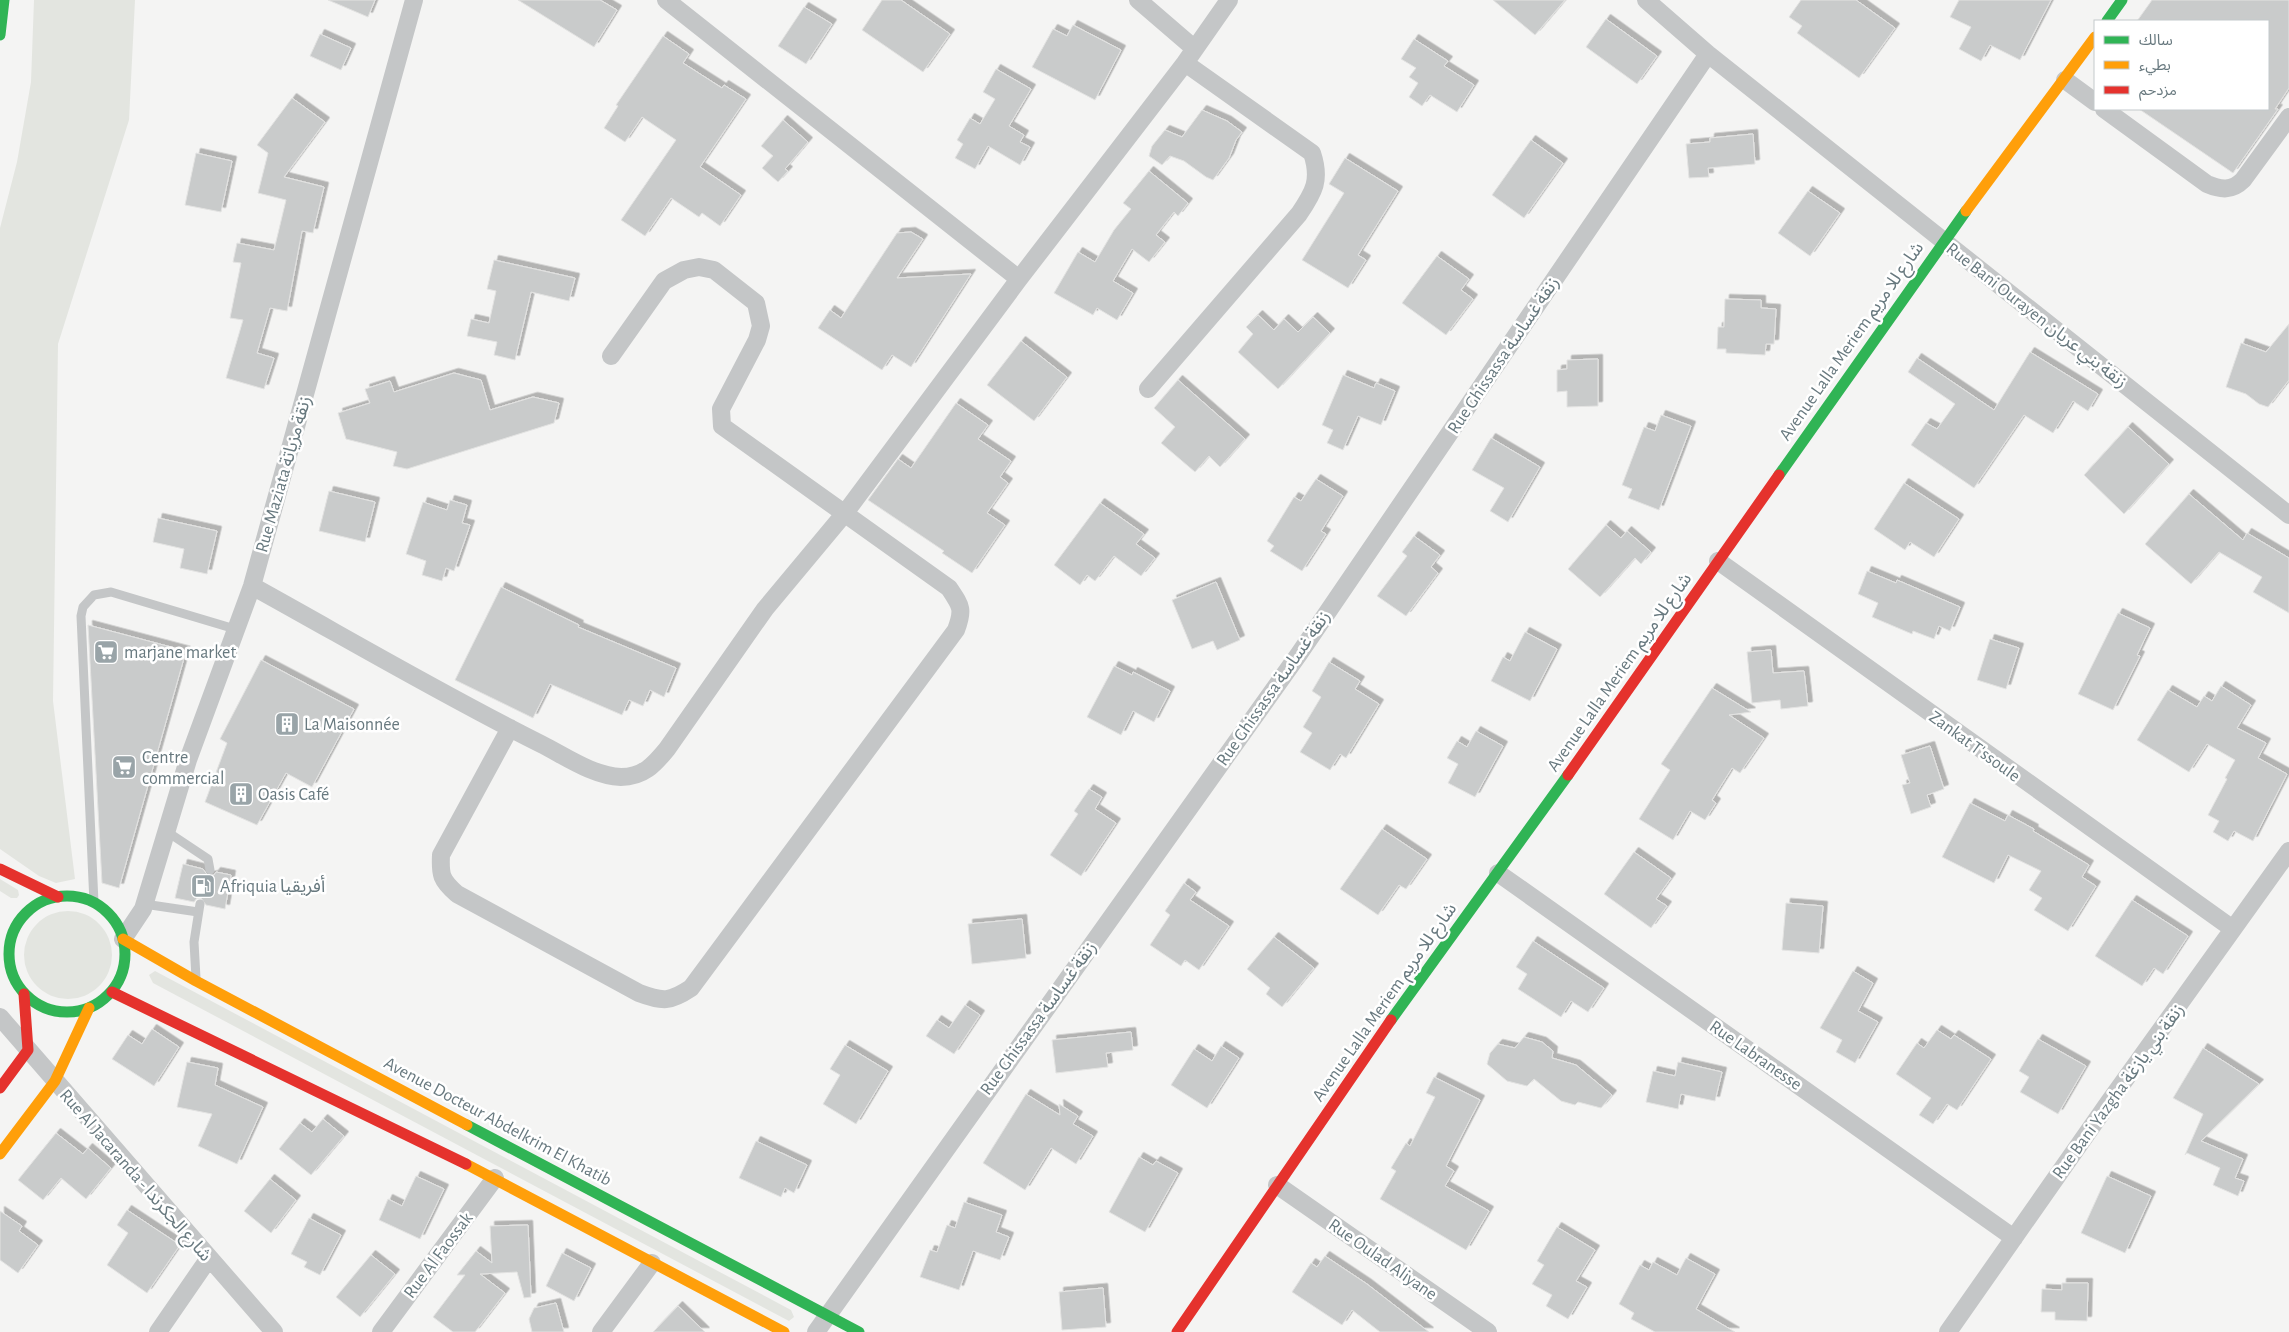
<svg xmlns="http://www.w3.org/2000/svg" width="2289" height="1332" viewBox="0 0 2289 1332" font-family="'Alegreya Sans','Noto Sans Arabic',sans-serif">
	<defs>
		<filter id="shadow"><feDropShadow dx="4.5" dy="-4.5" stdDeviation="0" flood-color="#0004"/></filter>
	</defs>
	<rect width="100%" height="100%" fill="#f4f4f3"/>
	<path fill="#e3e5e0" d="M 34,0 L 135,0 L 129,120 L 58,344 L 53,701 L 75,879 L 56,883 L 39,876 L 0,849 L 0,228 L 17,162 L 31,82 Z
		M 0,879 L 18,890 L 19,895 L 17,898 L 11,898 L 0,891 Z
		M24 955a44 44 0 1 1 88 0a44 44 0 1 1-88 0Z
		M 155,971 L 791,1310 L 794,1317 L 789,1321 L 153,983 L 149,975 Z"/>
	<path fill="#c9cbcb" stroke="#e3e3e2" filter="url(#shadow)" d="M 328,0 L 375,0 L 368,17 Z
		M 518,0 L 600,0 L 617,10 L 594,47 Z
		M 882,0 L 901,0 L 950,34 L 923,72 L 862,30 Z
		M 1493,0 L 1565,0 L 1535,35 Z
		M 1801,0 L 1856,0 L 1895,28 L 1859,78 L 1797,33 L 1802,26 L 1789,17 Z
		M 1959,0 L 2051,0 L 2020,60 L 1990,45 L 1981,61 L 1959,49 L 1971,27 L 1950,17 Z
		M 2152,0 L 2289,0 L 2289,88 L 2275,109 L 2278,109 L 2233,173 L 2139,109 L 2268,109 L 2268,21 L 2137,21 Z
		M 804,7 L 832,24 L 806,64 L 778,46 Z
		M 1606,19 L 1657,56 L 1637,84 L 1586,47 Z
		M 1073,25 L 1121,50 L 1095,100 L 1032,67 L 1053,29 L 1067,36 Z
		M 320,34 L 351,48 L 341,70 L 310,56 Z
		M 663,36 L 689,54 L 683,63 L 722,88 L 724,85 L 746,99 L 700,167 L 741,195 L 720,226 L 702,213 L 699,217 L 671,198 L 645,236 L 621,220 L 676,140 L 642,117 L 625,142 L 604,128 L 618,106 L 616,105 Z
		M 1414,39 L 1448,61 L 1444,66 L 1474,85 L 1457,112 L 1430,95 L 1422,106 L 1409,97 L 1418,83 L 1409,77 L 1416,68 L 1401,59 Z
		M 996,69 L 1031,89 L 1009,126 L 1024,135 L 1020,142 L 1030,147 L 1020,165 L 988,146 L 975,169 L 955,158 L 963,144 L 957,140 L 970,118 L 980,124 L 995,99 L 983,92 Z
		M 292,98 L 325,122 L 284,177 L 324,187 L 313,233 L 302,231 L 287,311 L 270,308 L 257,353 L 274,358 L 264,389 L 226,378 L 243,320 L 230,318 L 241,263 L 233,262 L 237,243 L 274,250 L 286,200 L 258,193 L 268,153 L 257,145 Z
		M 1202,110 L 1227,121 L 1242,132 L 1236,140 L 1229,158 L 1213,180 L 1206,177 L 1184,161 L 1170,156 L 1162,165 L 1149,156 L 1152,146 L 1165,130 L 1182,137 Z
		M 783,120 L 808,142 L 785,169 L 788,171 L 778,182 L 762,168 L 773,156 L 761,146 Z
		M 1753,134 L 1755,164 L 1708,168 L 1709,177 L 1689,178 L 1686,144 L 1710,142 L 1710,138 Z
		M 1531,140 L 1563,163 L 1524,218 L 1492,195 Z
		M 196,153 L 232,161 L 221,212 L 185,205 Z
		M 1345,158 L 1398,191 L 1358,255 L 1366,260 L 1348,288 L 1302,260 L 1344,193 L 1329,184 Z
		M 1149,171 L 1188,203 L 1178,216 L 1174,212 L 1156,235 L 1165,242 L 1149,262 L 1132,249 L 1113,281 L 1133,293 L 1117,320 L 1097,308 L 1093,315 L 1054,293 L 1078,252 L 1095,262 L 1114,230 L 1131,209 L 1123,203 Z
		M 1808,191 L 1840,213 L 1810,256 L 1778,233 Z
		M 911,232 L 923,239 L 897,278 L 971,274 L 911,367 L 892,355 L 882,370 L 818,328 L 830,310 L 841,318 L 897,233 Z
		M 1437,256 L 1469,279 L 1461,290 L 1473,299 L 1446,335 L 1402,303 Z
		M 494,260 L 575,278 L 569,301 L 531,292 L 515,360 L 494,355 L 497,342 L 467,336 L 471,319 L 489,323 L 496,291 L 487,289 Z
		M 1725,299 L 1761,300 L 1761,308 L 1776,309 L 1774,344 L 1766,344 L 1765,355 L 1726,353 L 1726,349 L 1717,349 L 1718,327 L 1724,327 Z
		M 1258,315 L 1274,330 L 1284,319 L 1298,332 L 1313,317 L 1330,333 L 1278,389 L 1238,352 L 1253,334 L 1246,327 Z
		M 2289,324 L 2289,380 L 2268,407 L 2259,404 L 2246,394 L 2226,387 L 2241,343 L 2266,352 Z
		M 1021,341 L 1067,377 L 1034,421 L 987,385 Z
		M 2030,352 L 2098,394 L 2088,411 L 2073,401 L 2053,433 L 2024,415 L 1974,488 L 1911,445 L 1926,423 L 1937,429 L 1955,404 L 1908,372 L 1917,358 L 1994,410 Z
		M 1598,359 L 1598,406 L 1567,407 L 1567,391 L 1557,392 L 1557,370 L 1567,369 L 1567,360 Z
		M 454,373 L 481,380 L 490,410 L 533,397 L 559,403 L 554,423 L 407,469 L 393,466 L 397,452 L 346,439 L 338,413 L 370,403 L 365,389 L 390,381 L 394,392 Z
		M 1343,375 L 1374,388 L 1376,383 L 1395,391 L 1381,425 L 1358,416 L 1343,450 L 1327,443 L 1333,430 L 1322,425 Z
		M 1178,380 L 1245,439 L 1220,467 L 1209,456 L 1195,472 L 1161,443 L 1175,427 L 1154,408 Z
		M 956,403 L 988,425 L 978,439 L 1011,461 L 1000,477 L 1008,483 L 987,513 L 1005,525 L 972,573 L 942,553 L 944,551 L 868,500 L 898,459 L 911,468 Z
		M 1661,415 L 1691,426 L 1659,510 L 1628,498 L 1632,489 L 1622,485 L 1644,427 L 1655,431 Z
		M 2128,427 L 2169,464 L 2124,514 L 2084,475 Z
		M 1491,438 L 1540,467 L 1508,522 L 1490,511 L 1504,488 L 1472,470 Z
		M 1316,479 L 1343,496 L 1321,531 L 1326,534 L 1302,571 L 1270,551 L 1274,546 L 1267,541 L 1294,497 L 1301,501 Z
		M 1904,483 L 1959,519 L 1934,557 L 1910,542 L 1905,550 L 1874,529 Z
		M 329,491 L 375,502 L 365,542 L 319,531 Z
		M 2189,494 L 2243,540 L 2247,533 L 2289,558 L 2289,613 L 2253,592 L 2262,577 L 2219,552 L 2191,584 L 2145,544 Z
		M 450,500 L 467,505 L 462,523 L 470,525 L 454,571 L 446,568 L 442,581 L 422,575 L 426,561 L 406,554 L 423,502 L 447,510 Z
		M 1100,503 L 1144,534 L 1136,544 L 1155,558 L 1141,576 L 1114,556 L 1095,581 L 1087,575 L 1080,585 L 1054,565 Z
		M 158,518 L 217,531 L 207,574 L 180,568 L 184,549 L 153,542 Z
		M 1606,525 L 1621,538 L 1627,531 L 1651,552 L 1641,564 L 1635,558 L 1600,597 L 1568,569 Z
		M 1414,536 L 1440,555 L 1431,567 L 1438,573 L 1406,616 L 1377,596 L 1407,556 L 1402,552 Z
		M 1867,571 L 1896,583 L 1897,580 L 1960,607 L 1950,631 L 1939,626 L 1934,639 L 1913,631 L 1912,634 L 1872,617 L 1878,603 L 1858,594 Z
		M 1216,582 L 1240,640 L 1217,650 L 1213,641 L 1192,649 L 1172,600 Z
		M 501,587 L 579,625 L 578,627 L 676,668 L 664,697 L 650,690 L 643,706 L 629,700 L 622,715 L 550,684 L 533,718 L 455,680 Z
		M 2118,613 L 2150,628 L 2137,655 L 2140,656 L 2113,710 L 2078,694 Z
		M 88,625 L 186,651 L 119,888 L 102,883 Z
		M 1525,632 L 1557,649 L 1530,701 L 1491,681 L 1503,657 L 1510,661 Z
		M 1990,639 L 2019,648 L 2006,689 L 1977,680 Z
		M 1771,650 L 1773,673 L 1804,671 L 1808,706 L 1781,709 L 1780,700 L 1752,703 L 1747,652 Z
		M 261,660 L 354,709 L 312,787 L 286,773 L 257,825 L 205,802 L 227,743 L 220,739 Z
		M 1329,662 L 1360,681 L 1355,689 L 1379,704 L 1346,758 L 1340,754 L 1330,770 L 1300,752 L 1312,733 L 1303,727 L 1321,697 L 1312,691 Z
		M 1114,666 L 1132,675 L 1133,672 L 1170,691 L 1154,722 L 1133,711 L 1121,735 L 1087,717 Z
		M 2221,686 L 2251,705 L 2237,728 L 2266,743 L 2258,758 L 2287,774 L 2253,841 L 2234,831 L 2228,841 L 2213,832 L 2219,821 L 2208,815 L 2227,779 L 2225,778 L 2235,760 L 2207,744 L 2189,772 L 2137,740 L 2168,690 L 2197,707 L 2204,696 L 2212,701 Z
		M 1712,688 L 1751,712 L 1729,715 L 1764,738 L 1740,773 L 1732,768 L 1712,800 L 1716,803 L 1705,820 L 1690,811 L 1673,840 L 1639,819 L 1670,770 L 1661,764 Z
		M 1476,731 L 1503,746 L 1475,797 L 1448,783 L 1458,764 L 1447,758 L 1457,741 L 1467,747 Z
		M 1930,746 L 1944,789 L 1927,795 L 1931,807 L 1911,814 L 1902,785 L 1910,783 L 1901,755 Z
		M 1089,789 L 1102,797 L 1095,809 L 1116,823 L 1081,876 L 1050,855 L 1078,814 L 1074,811 Z
		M 1970,803 L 2005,821 L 2008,815 L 2034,829 L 2033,831 L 2089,865 L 2082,877 L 2096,886 L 2068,931 L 2034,910 L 2042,898 L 2029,890 L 2041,871 L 2008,855 L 1994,883 L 1942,857 Z
		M 1382,829 L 1427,859 L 1406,889 L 1399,885 L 1378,915 L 1340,889 Z
		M 1634,852 L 1671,878 L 1656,899 L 1667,906 L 1651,928 L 1604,894 Z
		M 183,864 L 203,869 L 208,876 L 214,875 L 216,872 L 231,875 L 225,909 L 206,905 L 201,898 L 197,898 L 194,902 L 175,898 Z
		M 1184,883 L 1196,892 L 1190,900 L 1229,926 L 1199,970 L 1185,960 L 1181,966 L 1150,945 L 1170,915 L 1165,911 Z
		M 2132,900 L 2188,936 L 2163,974 L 2154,968 L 2142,986 L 2095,956 Z
		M 1786,903 L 1823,906 L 1819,953 L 1782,950 Z
		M 1022,919 L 1026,958 L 972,964 L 968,924 Z
		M 1274,937 L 1314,968 L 1282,1007 L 1266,994 L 1270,988 L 1247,969 Z
		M 1533,941 L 1604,988 L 1588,1012 L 1571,1001 L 1561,1017 L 1518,989 L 1527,974 L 1516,967 Z
		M 1853,971 L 1873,983 L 1858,1011 L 1878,1022 L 1855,1063 L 1836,1052 L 1842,1040 L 1820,1028 Z
		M 965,1005 L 980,1015 L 954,1054 L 926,1036 L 937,1020 L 949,1028 Z
		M 152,1029 L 179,1047 L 154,1086 L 112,1059 L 128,1035 L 142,1044 Z
		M 1937,1030 L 1951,1039 L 1954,1035 L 1991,1059 L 1957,1110 L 1947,1104 L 1933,1124 L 1919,1115 L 1931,1098 L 1896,1074 L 1917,1043 L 1924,1048 Z
		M 1131,1032 L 1133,1050 L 1106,1053 L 1108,1067 L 1056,1073 L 1052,1040 Z
		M 1524,1037 L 1542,1042 L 1553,1051 L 1552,1058 L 1576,1065 L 1612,1095 L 1601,1108 L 1578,1102 L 1575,1105 L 1561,1101 L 1534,1079 L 1527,1086 L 1507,1081 L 1487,1064 L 1490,1053 L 1498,1044 L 1515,1048 Z
		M 2038,1039 L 2086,1066 L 2058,1114 L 2020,1092 L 2029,1077 L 2019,1071 Z
		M 845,1045 L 888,1071 L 856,1124 L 823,1104 L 840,1075 L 830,1069 Z
		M 1221,1046 L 1239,1058 L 1207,1108 L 1171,1085 L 1194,1049 L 1212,1061 Z
		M 2203,1048 L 2259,1084 L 2201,1141 L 2243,1159 L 2235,1178 L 2244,1181 L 2238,1196 L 2213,1185 L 2220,1168 L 2187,1153 L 2185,1155 L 2203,1114 L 2173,1098 Z
		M 187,1062 L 218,1068 L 215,1085 L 263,1107 L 237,1164 L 198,1146 L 212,1114 L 177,1107 Z
		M 1678,1062 L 1722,1072 L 1715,1101 L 1681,1094 L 1678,1109 L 1646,1102 L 1653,1071 L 1675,1076 Z
		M 1434,1077 L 1480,1100 L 1446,1166 L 1454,1171 L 1445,1186 L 1489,1211 L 1466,1250 L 1380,1199 L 1396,1171 L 1391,1168 L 1406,1143 L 1410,1146 L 1435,1097 L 1426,1093 Z
		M 1026,1094 L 1060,1115 L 1059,1104 L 1078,1116 L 1073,1124 L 1093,1136 L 1076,1164 L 1051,1148 L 1025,1190 L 983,1163 Z
		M 323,1119 L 344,1136 L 311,1175 L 279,1149 L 300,1123 L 312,1132 Z
		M 56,1133 L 83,1154 L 88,1148 L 111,1168 L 86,1199 L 61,1178 L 43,1200 L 18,1180 Z
		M 756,1141 L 807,1165 L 794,1193 L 785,1188 L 781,1197 L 739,1178 Z
		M 1139,1157 L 1153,1165 L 1156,1161 L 1178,1173 L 1145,1232 L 1109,1212 Z
		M 416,1176 L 444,1189 L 420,1239 L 379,1220 L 388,1199 L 402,1206 Z
		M 2107,1176 L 2151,1196 L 2125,1253 L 2081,1233 Z
		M 270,1179 L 296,1200 L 271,1233 L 244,1211 Z
		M 964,1202 L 1002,1215 L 996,1232 L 1009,1237 L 1000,1260 L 973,1251 L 959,1290 L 920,1277 L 930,1250 L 937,1252 L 947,1225 L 955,1228 Z
		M 127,1210 L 180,1245 L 147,1293 L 107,1265 L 128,1233 L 117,1225 Z
		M 0,1211 L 22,1226 L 19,1231 L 38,1245 L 18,1273 L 0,1260 Z
		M 309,1218 L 341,1235 L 320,1275 L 304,1267 L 307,1262 L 291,1254 Z
		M 528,1225 L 531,1297 L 524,1298 L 517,1272 L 480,1274 L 505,1293 L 475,1332 L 453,1332 L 433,1317 L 465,1275 L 457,1275 L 476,1251 L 492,1263 L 490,1226 Z
		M 1557,1227 L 1595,1250 L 1576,1281 L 1587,1287 L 1568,1319 L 1546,1306 L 1552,1295 L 1532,1284 L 1544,1265 L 1537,1261 Z
		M 562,1253 L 591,1268 L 574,1301 L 546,1286 Z
		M 371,1255 L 395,1274 L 360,1317 L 336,1297 Z
		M 1325,1256 L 1367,1284 L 1429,1332 L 1380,1332 L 1352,1310 L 1342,1325 L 1292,1292 L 1311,1263 L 1317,1267 Z
		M 1686,1258 L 1715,1274 L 1696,1309 L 1735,1332 L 1655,1332 L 1631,1319 L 1634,1313 L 1619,1304 L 1640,1265 L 1649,1270 L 1653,1262 L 1677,1275 Z
		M 2062,1283 L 2088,1283 L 2087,1321 L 2055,1320 L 2055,1312 L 2041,1312 L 2042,1289 L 2062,1290 Z
		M 1103,1288 L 1106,1327 L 1062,1330 L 1059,1292 Z
		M 556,1303 L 564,1332 L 532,1332 L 529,1319 L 534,1308 Z
		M 678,1306 L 705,1332 L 653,1332 Z"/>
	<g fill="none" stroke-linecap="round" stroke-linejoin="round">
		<path stroke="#c4c6c7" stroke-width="9" d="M 166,831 L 208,859 L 210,870
			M 94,903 L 81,616 L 83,607 L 94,595 L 111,592 L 235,629
			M 144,904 L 198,912
			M 196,978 L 194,942 L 200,904"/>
		<path stroke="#c4c6c7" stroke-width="18" d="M 666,0 L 1019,279
			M 1138,0 L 1195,49
			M 1646,0 L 1708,54 L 2289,515
			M 2065,80 L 2095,102
			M 2104,109 L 2207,184 C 2221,190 2232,191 2243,180 L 2289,117
			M 1148,389 L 1299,214 C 1314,192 1321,180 1312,153 L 1185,63
			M 1718,561 L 2233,929
			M 252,586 C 348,639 443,695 541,744 C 565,756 593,776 621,777 C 643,777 654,765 667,749 L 765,609 L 845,513 L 1019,279 L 1185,63 L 1229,0
			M 510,728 L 441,855 C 440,875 441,880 457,894 L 639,993 C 663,1002 670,1002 691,988 L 956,630 C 964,609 961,606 949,588 L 722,426 L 721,409 L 757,340 L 761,326 L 756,303 L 714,270 L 699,267 L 684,270 L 664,281 L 611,356
			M 1498,873 L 2014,1238
			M 123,939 L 143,909 L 188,760 L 252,586 L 414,0
			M 0,1017 L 274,1332
			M 1277,1185 L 1488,1332
			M 158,1332 L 209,1258
			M 381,1332 L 495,1178
			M 601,1332 L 652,1263
			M 816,1332 L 1299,654 L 1708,54
			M 1948,1332 L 2109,1102 L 2289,851"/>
		<path stroke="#30b455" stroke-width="11" d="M 2107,21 L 2122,0
			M 0,35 L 4,0
			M 1779,475 L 1966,211
			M9 954a58 58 0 1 1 116 0a58 58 0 1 1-116 0Z
			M 1391,1020 L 1568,775
			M 467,1125 L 859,1332"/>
		<path stroke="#ff9f0a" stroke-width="11" d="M 1966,211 L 2095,37
			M 123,939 L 196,981 L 467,1125
			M 0,1154 L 55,1081 L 89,1008
			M 466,1164 L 784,1332"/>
		<path stroke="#e5322d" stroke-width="11" d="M 1568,775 L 1779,475
			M 0,869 L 58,897
			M 112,992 L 466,1164
			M 0,1088 L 28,1050 L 24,994
			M 1177,1332 L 1391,1020"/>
	</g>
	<defs>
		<symbol id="supermarket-square" viewBox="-11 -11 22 22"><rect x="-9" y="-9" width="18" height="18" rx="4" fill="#99a4a8" stroke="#fff"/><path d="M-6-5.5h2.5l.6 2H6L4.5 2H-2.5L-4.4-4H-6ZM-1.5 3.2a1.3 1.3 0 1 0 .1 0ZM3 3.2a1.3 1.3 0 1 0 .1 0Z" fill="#fff"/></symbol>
		<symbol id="building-square" viewBox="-11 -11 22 22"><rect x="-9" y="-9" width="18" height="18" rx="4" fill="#99a4a8" stroke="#fff"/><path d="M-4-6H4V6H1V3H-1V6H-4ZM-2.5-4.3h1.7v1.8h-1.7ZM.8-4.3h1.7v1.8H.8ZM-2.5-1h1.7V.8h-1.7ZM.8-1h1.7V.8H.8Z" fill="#fff"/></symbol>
		<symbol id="fuel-square" viewBox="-11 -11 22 22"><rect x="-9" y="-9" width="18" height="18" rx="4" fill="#99a4a8" stroke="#fff"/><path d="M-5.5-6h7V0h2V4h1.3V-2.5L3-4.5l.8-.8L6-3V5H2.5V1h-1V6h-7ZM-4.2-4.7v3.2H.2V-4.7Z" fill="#fff"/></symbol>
	</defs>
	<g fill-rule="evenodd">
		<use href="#supermarket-square" x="92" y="638" width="28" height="28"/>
		<use href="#building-square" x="273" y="710" width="28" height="28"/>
		<use href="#supermarket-square" x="110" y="753" width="28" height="28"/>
		<use href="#building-square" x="227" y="780" width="28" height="28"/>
		<use href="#fuel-square" x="189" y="872" width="28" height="28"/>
	</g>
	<g text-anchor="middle" stroke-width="5" stroke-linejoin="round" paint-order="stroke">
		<g font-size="18" fill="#68797f" stroke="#fff">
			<text transform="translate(2037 315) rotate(38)" y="6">Rue Bani Ourayen زنقة بني عريان</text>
			<text transform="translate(1851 341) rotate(-55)" y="6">Avenue Lalla Meriem شارع للا مريم</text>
			<text transform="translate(1503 355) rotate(-56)" y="6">Rue Ghissassa زنقة غساسة</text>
			<text transform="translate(283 474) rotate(-74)" y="6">Rue Maziata زنقة مزياتة</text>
			<text transform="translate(1619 672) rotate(-55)" y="6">Avenue Lalla Meriem شارع للا مريم</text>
			<text transform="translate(1273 688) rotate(-55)" y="6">Rue Ghissassa زنقة غساسة</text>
			<text transform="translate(1975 746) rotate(36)" y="6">Zankat T'ssoule</text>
			<text transform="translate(1384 1002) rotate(-55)" y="6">Avenue Lalla Meriem شارع للا مريم</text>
			<text transform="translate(1038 1018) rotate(-54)" y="6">Rue Ghissassa زنقة غساسة</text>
			<text transform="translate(1756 1055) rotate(35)" y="6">Rue Labranesse</text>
			<text transform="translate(2118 1091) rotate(-54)" y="6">Rue Bani Yazgha زنقة بني يازغة</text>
			<text transform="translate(498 1121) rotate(28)" y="6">Avenue Docteur Abdelkrim El Khatib</text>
			<text transform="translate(136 1175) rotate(49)" y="6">Rue Al Jacaranda - شارع الجكرندا</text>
			<text transform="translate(438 1255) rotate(-53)" y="6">Rue Al Faossak</text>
			<text transform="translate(1383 1259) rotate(35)" y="6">Rue Oulad Aliyane</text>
		</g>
		<g font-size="18" fill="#68797f" stroke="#fff" text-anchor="start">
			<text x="124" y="658">marjane market</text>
			<text x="304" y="730">La Maisonnée</text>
			<text x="142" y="763">Centre<tspan x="142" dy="21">commercial</tspan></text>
			<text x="258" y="800">Oasis Café</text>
			<text x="220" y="892">Afriquia أفريقيا</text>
		</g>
	</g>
	<rect x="2094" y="20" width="175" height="90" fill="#ffffff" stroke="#c3c9cc"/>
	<rect x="2104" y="36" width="25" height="8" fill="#30b455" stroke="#c3c9cc"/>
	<text x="2139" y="45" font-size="15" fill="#68797f">سالك</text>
	<rect x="2104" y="61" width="25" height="8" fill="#ff9f0a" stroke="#c3c9cc"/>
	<text x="2139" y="70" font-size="15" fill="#68797f">بطيء</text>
	<rect x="2104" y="86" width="25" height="8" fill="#e5322d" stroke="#c3c9cc"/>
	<text x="2139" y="95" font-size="15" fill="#68797f">مزدحم</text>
</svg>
